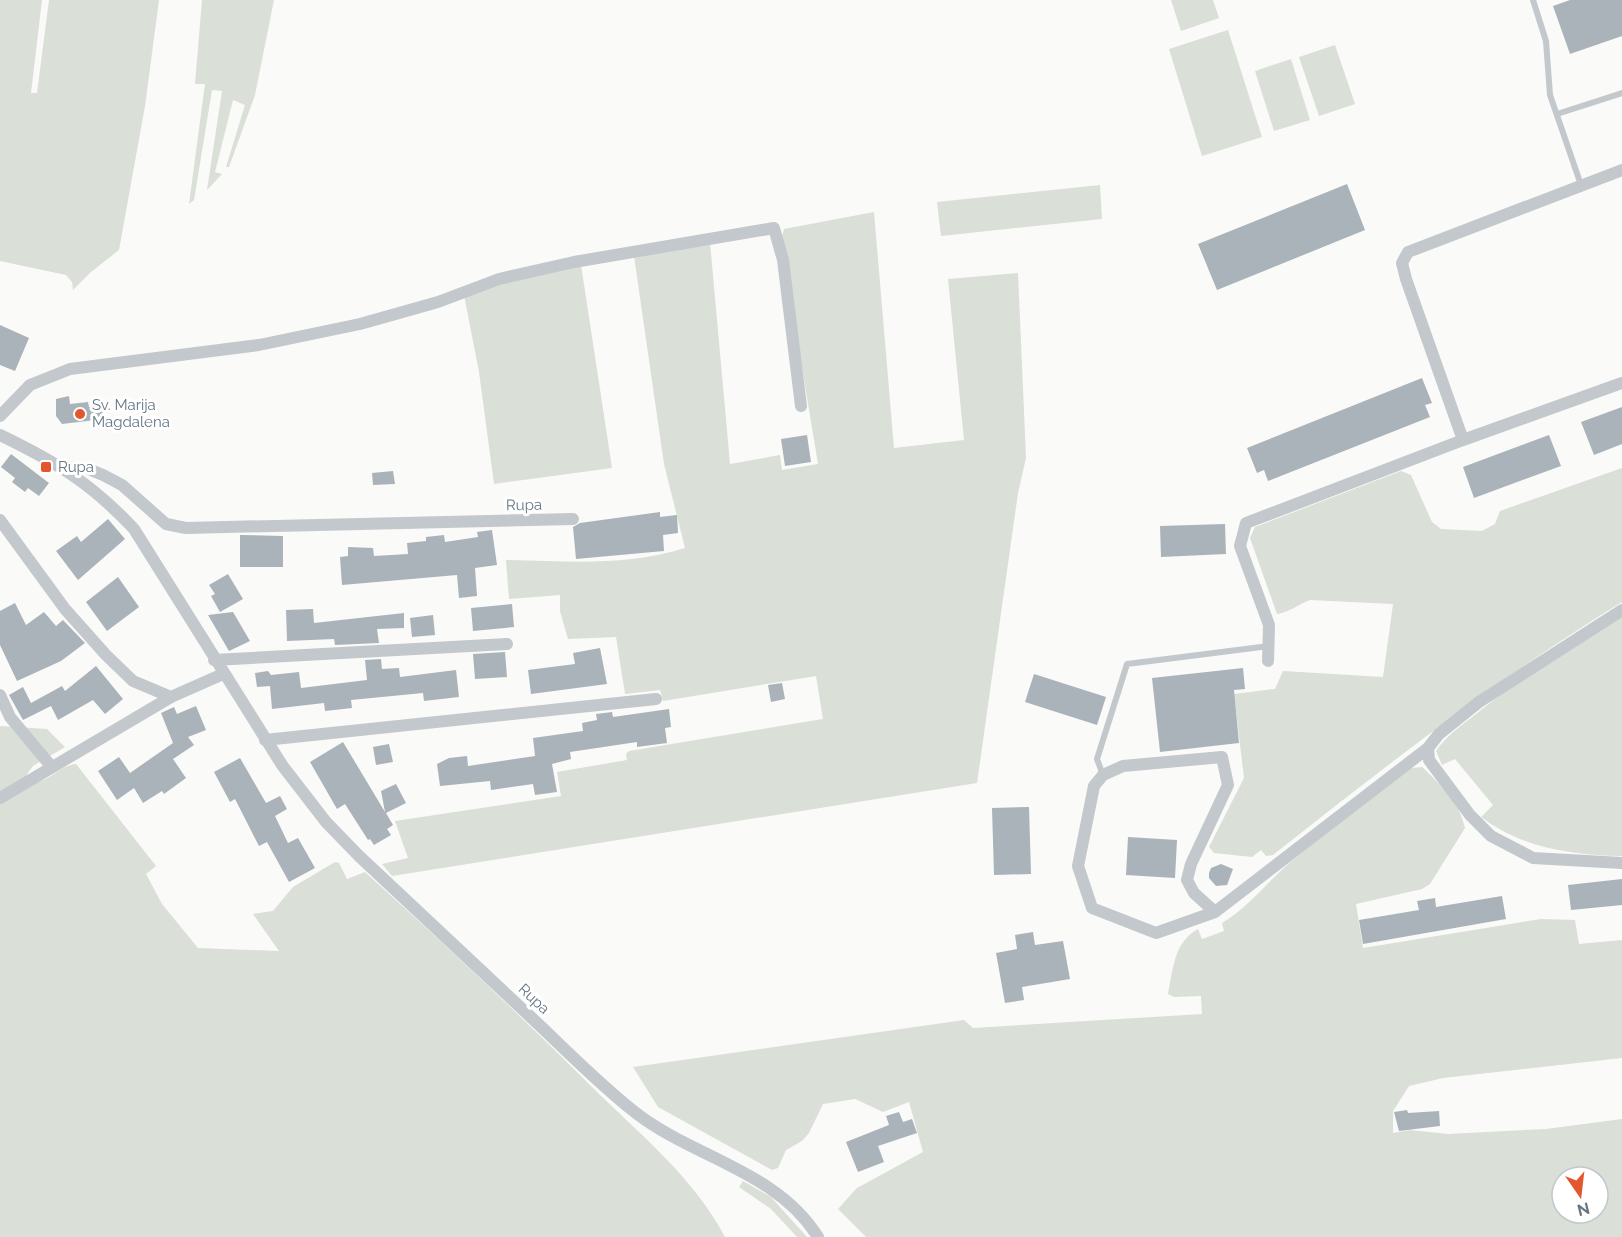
<svg xmlns="http://www.w3.org/2000/svg" width="1622" height="1237" viewBox="0 0 1622 1237" font-family="Raleway,sans-serif">
	<rect width="100%" height="100%" fill="#fafaf8"/>
	<path fill="#dadfd7" fill-rule="evenodd" d="M 0,0 L 42,0 L 31,93 L 37,93 L 49,0 L 159,0 L 145,106 L 119,250 L 91,272 L 73,290 L 72,282 L 66,275 L 0,261 Z
		M 202,0 L 274,0 L 255,95 L 229,167 L 226,167 L 245,105 L 233,100 L 215,172 L 222,174 L 207,190 L 222,91 L 212,90 L 194,200 L 189,204 L 205,84 L 195,84 Z
		M 1171,0 L 1213,0 L 1219,18 L 1181,31 Z
		M 1228,30 L 1262,137 L 1202,156 L 1169,49 Z
		M 1335,45 L 1355,104 L 1319,116 L 1299,57 Z
		M 1291,59 L 1310,120 L 1274,131 L 1255,71 Z
		M 1100,185 L 1102,219 L 941,236 L 937,202 Z
		M 874,212 L 894,448 L 964,440 L 948,279 L 1018,273 L 1026,458 L 1018,493 L 977,783 L 392,876 L 382,864 L 408,858 L 395,821 L 561,796 L 557,772 L 627,760 L 626,754 L 629,751 L 823,719 L 816,676 L 663,701 L 660,690 L 625,694 L 616,637 L 568,639 L 560,611 L 560,595 L 509,599 L 506,560 C 568,561 624,567 685,548 L 664,464 L 634,256 L 710,242 L 730,464 L 780,455 L 782,470 L 818,464 L 781,240 L 784,229 Z
		M 581,265 L 612,468 L 494,484 L 479,372 L 464,295 L 495,283 Z
		M 1622,468 L 1622,602 C 1498,678 1387,765 1273,855 L 1266,856 L 1261,850 L 1252,857 L 1214,853 L 1209,847 L 1244,778 L 1234,694 L 1275,689 L 1283,671 L 1383,677 L 1393,604 L 1310,600 C 1298,604 1291,612 1277,614 L 1250,538 L 1255,527 L 1401,471 L 1411,475 L 1432,522 L 1441,529 L 1482,531 L 1495,524 L 1500,511 Z
		M 1622,616 L 1622,856 C 1572,855 1522,848 1481,817 L 1493,805 L 1455,759 L 1442,765 L 1436,751 C 1446,736 1462,725 1476,714 C 1522,677 1572,646 1622,616 Z
		M 0,726 L 47,729 L 65,747 L 33,766 L 27,774 L 30,783 C 49,783 58,766 76,764 L 156,866 L 146,874 L 162,904 L 198,948 L 279,951 L 253,914 L 273,911 L 293,887 L 335,862 L 339,863 L 347,879 L 365,872 C 442,942 517,1012 590,1085 C 638,1133 693,1176 725,1237 L 0,1237 Z
		M 1422,767 C 1440,784 1460,803 1465,828 L 1430,884 L 1422,889 L 1356,904 L 1363,948 L 1541,919 L 1575,920 L 1579,944 L 1622,940 L 1622,1058 L 1443,1078 L 1409,1086 L 1393,1111 L 1393,1133 L 1410,1130 L 1448,1134 L 1546,1129 L 1622,1119 L 1622,1237 L 866,1237 L 838,1209 L 857,1188 L 923,1152 L 909,1102 L 883,1112 L 855,1099 L 823,1104 L 809,1133 L 802,1141 L 786,1150 L 778,1168 L 772,1170 L 658,1107 L 633,1067 L 964,1020 L 973,1028 L 1202,1014 L 1201,996 L 1174,997 L 1168,994 C 1173,969 1174,942 1198,929 L 1202,939 L 1224,931 L 1222,923 C 1246,909 1266,884 1287,865 C 1327,831 1369,799 1411,768 ZM 1562,1177 L 1598,1177 L 1598,1213 L 1562,1213 Z
		M 743,1181 L 771,1197 L 807,1237 L 797,1237 L 771,1209 L 739,1187 Z"/>
	<path fill="#aab3b9" d="M 1570,0 L 1622,0 L 1622,36 L 1570,54 L 1553,6 Z
		M 1347,184 L 1365,230 L 1217,290 L 1198,244 Z
		M 0,325 L 29,338 L 15,371 L 0,365 Z
		M 1422,378 L 1432,403 L 1425,405 L 1430,417 L 1268,481 L 1264,470 L 1257,473 L 1247,448 Z
		M 69,396 L 70,404 L 88,402 L 89,407 L 102,404 L 104,419 L 62,424 L 56,416 L 56,399 Z
		M 1622,407 L 1622,444 L 1594,455 L 1581,422 Z
		M 807,435 L 811,462 L 785,466 L 781,439 Z
		M 1549,435 L 1561,466 L 1474,498 L 1463,467 Z
		M 11,454 L 49,483 L 39,496 L 28,488 L 25,492 L 12,482 L 15,478 L 1,467 Z
		M 393,471 L 395,484 L 373,485 L 372,473 Z
		M 660,512 L 660,517 L 677,515 L 678,533 L 663,535 L 664,551 L 576,559 L 573,527 L 580,523 Z
		M 108,519 L 125,539 L 78,580 L 56,551 L 77,536 L 81,542 Z
		M 1225,524 L 1226,554 L 1161,557 L 1160,526 Z
		M 492,530 L 497,565 L 475,568 L 477,596 L 459,598 L 457,575 L 342,585 L 340,557 L 348,556 L 348,547 L 373,548 L 374,556 L 408,554 L 407,543 L 426,541 L 426,537 L 444,535 L 445,542 L 478,537 L 477,532 Z
		M 240,535 L 283,536 L 283,567 L 240,567 Z
		M 228,574 L 243,599 L 220,612 L 211,596 L 215,594 L 209,585 Z
		M 118,577 L 139,607 L 107,631 L 86,602 Z
		M 15,603 L 26,625 L 44,612 L 56,626 L 63,620 L 85,643 L 61,661 L 17,681 L 0,645 L 0,611 Z
		M 512,604 L 514,627 L 473,631 L 471,608 Z
		M 313,609 L 314,623 L 404,613 L 404,628 L 377,629 L 379,643 L 335,645 L 334,639 L 287,641 L 286,610 Z
		M 233,612 L 250,641 L 229,651 L 208,615 Z
		M 433,615 L 435,635 L 412,637 L 410,618 Z
		M 600,648 L 607,684 L 531,694 L 528,670 L 575,664 L 573,653 Z
		M 505,652 L 507,677 L 475,679 L 473,654 Z
		M 381,659 L 382,669 L 399,668 L 400,677 L 456,670 L 459,697 L 424,701 L 423,693 L 351,700 L 352,708 L 325,711 L 324,703 L 272,709 L 270,686 L 257,687 L 255,673 L 268,671 L 271,675 L 299,672 L 301,688 L 367,680 L 365,660 Z
		M 96,666 L 123,699 L 105,714 L 93,700 L 58,720 L 51,706 L 23,720 L 9,695 L 23,687 L 31,703 L 62,686 L 65,691 Z
		M 1243,668 L 1245,689 L 1234,690 L 1239,743 L 1160,752 L 1152,678 Z
		M 1034,674 L 1106,697 L 1097,725 L 1025,702 Z
		M 782,683 L 785,699 L 771,702 L 768,685 Z
		M 196,706 L 206,730 L 188,737 L 194,745 L 173,759 L 186,778 L 164,794 L 162,791 L 143,803 L 134,788 L 117,800 L 98,771 L 119,757 L 130,773 L 173,743 L 161,713 L 174,707 L 177,714 Z
		M 669,709 L 671,727 L 665,728 L 667,743 L 637,747 L 637,742 L 570,752 L 571,759 L 552,764 L 557,792 L 535,795 L 533,784 L 491,790 L 490,781 L 440,786 L 437,764 L 449,758 L 467,756 L 468,766 L 535,756 L 533,738 L 583,731 L 582,723 L 597,720 L 596,714 L 612,712 L 613,717 Z
		M 343,742 L 385,812 L 381,791 L 396,784 L 406,803 L 386,813 L 393,825 L 387,829 L 391,835 L 374,845 L 370,839 L 368,840 L 345,804 L 337,809 L 310,762 Z
		M 389,744 L 393,762 L 376,765 L 373,747 Z
		M 240,758 L 266,803 L 280,796 L 287,809 L 275,816 L 288,843 L 298,838 L 315,868 L 289,882 L 267,842 L 259,846 L 235,799 L 230,802 L 214,772 Z
		M 1029,807 L 1031,874 L 994,875 L 992,808 Z
		M 1128,837 L 1177,840 L 1175,878 L 1126,875 Z
		M 1221,864 L 1233,869 L 1227,885 L 1216,886 L 1209,878 L 1209,873 L 1211,868 Z
		M 1622,879 L 1622,905 L 1571,910 L 1568,885 Z
		M 1502,896 L 1506,919 L 1363,944 L 1359,920 L 1419,910 L 1417,901 L 1435,898 L 1436,907 Z
		M 1033,932 L 1035,945 L 1063,941 L 1070,979 L 1022,987 L 1024,1000 L 1005,1003 L 996,953 L 1017,949 L 1015,935 Z
		M 1407,1110 L 1408,1113 L 1439,1111 L 1440,1126 L 1399,1131 L 1394,1112 Z
		M 899,1112 L 903,1122 L 912,1119 L 917,1133 L 878,1146 L 884,1162 L 858,1172 L 846,1142 L 889,1125 L 886,1116 Z"/>
	<g fill="none" stroke-linecap="round" stroke-linejoin="round">
		<path stroke="#c3c8cc" stroke-width="6" d="M 1533,0 L 1546,41 L 1550,95 L 1581,185
			M 1557,114 L 1622,93
			M 1103,775 L 1097,759 L 1127,664 L 1269,646"/>
		<path stroke="#c3c8cc" stroke-width="12" d="M 0,416 L 30,385 L 70,369 L 259,345 L 360,324 L 438,302 L 499,279 L 574,262 L 774,228 L 783,260 L 801,406
			M 0,435 C 56,462 91,483 134,529 L 282,765 L 326,822 L 359,856 C 418,911 476,966 535,1021 C 568,1052 600,1085 636,1113 C 694,1158 777,1171 818,1237
			M 1463,440 L 1622,383
			M 63,467 L 86,468 L 103,475 L 122,485 L 166,524 L 186,528 L 573,519
			M 0,520 L 65,609 L 106,655 L 133,681 L 171,697
			M 1622,610 L 1479,702 L 1439,734 L 1428,748 L 1429,760 L 1470,815 L 1491,836 L 1533,858 L 1622,863
			M 214,660 L 507,644
			M 1268,661 L 1269,625 L 1240,546 L 1246,523 L 1463,440 L 1406,279 L 1402,263 L 1408,252 L 1622,170
			M 0,695 L 10,717 L 51,766
			M 265,740 L 656,699
			M 0,798 L 171,697 L 223,674
			M 1215,912 L 1156,933 L 1092,908 L 1078,866 L 1094,786 L 1103,775 L 1123,766 L 1222,757 L 1228,785 L 1191,864 L 1187,880 L 1194,893 L 1215,912 L 1428,748"/>
	</g>
	<g fill="#e4572e" stroke="#fff" stroke-width="2">
		<circle cx="80" cy="414" r="6"/>
		<rect x="40" y="461" width="12" height="12" rx="3"/>
	</g>
	<g text-anchor="middle" stroke-width="6" stroke-linejoin="round" paint-order="stroke">
		<g font-size="15" fill="#657683" stroke="#fff" text-anchor="start">
			<text x="92" y="410">Sv. Marija<tspan x="92" dy="17">Magdalena</tspan></text>
			<text x="58" y="472">Rupa</text>
		</g>
		<g font-size="15" fill="#657683" stroke="#fff">
			<text transform="translate(524 505) rotate(-1)" y="5">Rupa</text>
			<text transform="translate(534 999) rotate(43)" y="5">Rupa</text>
		</g>
	</g>
	<g transform="translate(1580 1195) rotate(166)"><circle r="28" fill="#ffffff" stroke="#c1c8cd" stroke-width="1.5"/>
	<path d="M0-4.5L10 22L0 15L-10 22Z" fill="#e4572e"/>
	<text y="-9" font-size="16" font-weight="bold" text-anchor="middle" fill="#657683">N</text>
	</g>
</svg>
